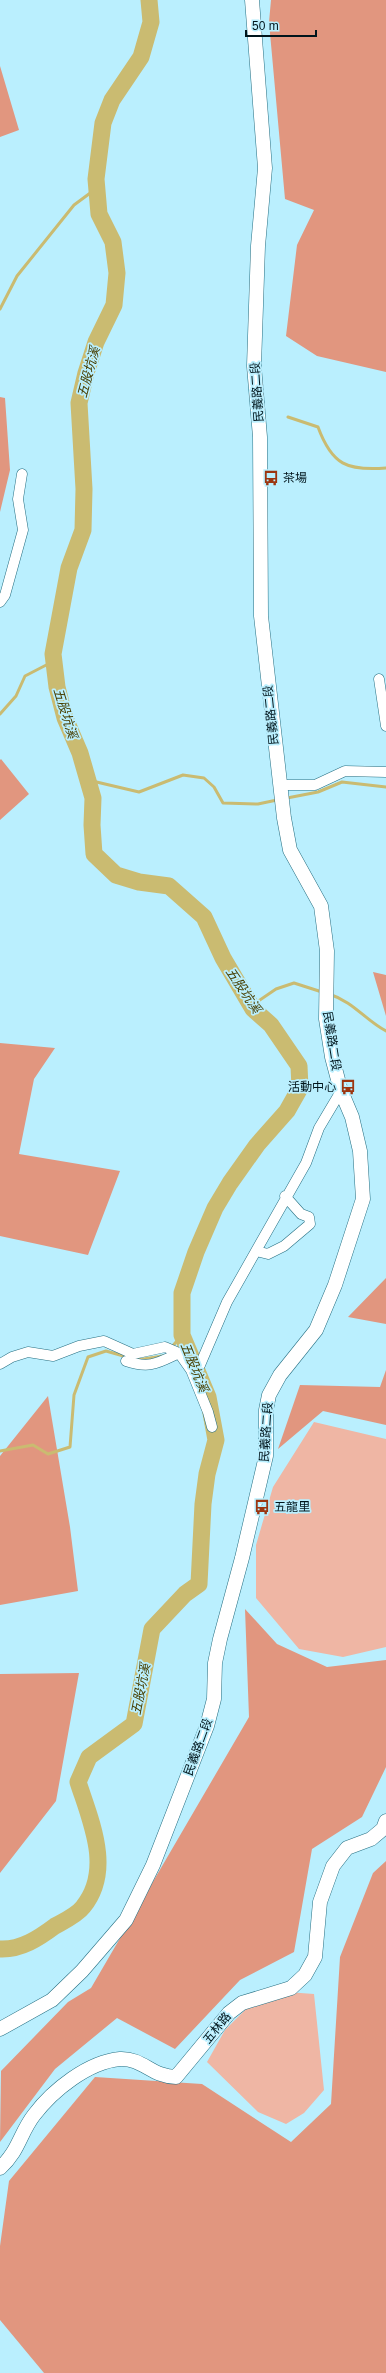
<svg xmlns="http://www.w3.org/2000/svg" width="386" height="2373" viewBox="0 0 386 2373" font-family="Helvetica,'Noto Sans TC',sans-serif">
	<rect width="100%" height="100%" fill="#baeffe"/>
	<path fill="#efb6a4" d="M 314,1422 L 386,1439 L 386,1647 L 343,1657 L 299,1649 L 256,1598 L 256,1545 L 273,1487 Z
		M 287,1992 L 314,1994 L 324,2090 L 304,2113 L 286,2124 L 258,2112 L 207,2062 L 225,2030 L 256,1999 Z"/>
	<path fill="#e1967f" d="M 271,0 L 386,0 L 386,372 L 317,356 L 286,336 L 297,245 L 314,210 L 285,199 L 269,22 Z
		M 0,66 L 19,130 L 0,137 Z
		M 0,397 L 5,398 L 10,470 L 0,512 Z
		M 1,759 L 29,794 L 0,820 L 0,760 Z
		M 373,972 L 386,975 L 386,1016 Z
		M 0,1043 L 55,1048 L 34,1079 L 19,1154 L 120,1171 L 88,1255 L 0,1236 Z
		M 386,1278 L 386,1324 L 348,1317 Z
		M 386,1370 L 386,1425 L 323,1411 L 278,1449 L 300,1385 L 380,1387 Z
		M 48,1396 L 70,1527 L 78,1591 L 0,1605 L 0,1456 Z
		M 245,1609 L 277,1644 L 327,1667 L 386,1660 L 386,1767 L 362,1817 L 312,1849 L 294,1952 L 240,1980 L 175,2049 L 117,2018 L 55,2069 L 0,2142 L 1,2071 L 68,2002 L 91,1988 L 249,1717 Z
		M 79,1673 L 56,1801 L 0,1873 L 0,1674 Z
		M 386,1861 L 386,2373 L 44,2373 L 0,2320 L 0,2246 L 9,2181 L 95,2077 L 202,2084 L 291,2142 L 331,2104 L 340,1957 L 373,1873 Z"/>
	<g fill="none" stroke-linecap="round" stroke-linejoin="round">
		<path stroke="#cabb71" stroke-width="3" d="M 0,309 L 17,276 L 74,205 L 97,188
			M 288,417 L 318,427 C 332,465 347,471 386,468
			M 0,714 L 16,696 L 25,676 L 54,661
			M 88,780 L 139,792 L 183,775 L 204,778 L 214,787 L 223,803 L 258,804 L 277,800
			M 287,798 L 318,792 L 342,782 L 386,787
			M 329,994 C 354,1002 365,1020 386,1031
			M 251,1006 L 276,989 L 294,983 L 322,992
			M 171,1348 L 182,1335
			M 137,1360 L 163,1356
			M 0,1451 L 33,1445 L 48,1454 L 70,1447 L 74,1395 L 88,1357 L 106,1351 L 127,1357"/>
		<path stroke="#cabb71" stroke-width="17" d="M 0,1949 C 21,1950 39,1938 55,1926 C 64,1921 77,1915 83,1907 C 113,1870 91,1822 78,1782 L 89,1757 L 134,1724 L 152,1629 L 185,1594 L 199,1584 L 203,1504 L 207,1474 L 216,1440 L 208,1397 L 182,1335 L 182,1293 L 196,1252 L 215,1208 L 230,1183 L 257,1145 L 287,1111 L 300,1088 L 299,1066 L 271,1025 L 253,1009 L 223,958 L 204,917 L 169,886 L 139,882 L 116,875 L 94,854 L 92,825 L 93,798 L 80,753 L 65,718 L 57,687 L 53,654 L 69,568 L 83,530 L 84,489 L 79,403 L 86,373 L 96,342 L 114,305 L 117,273 L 113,242 L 99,214 L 96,179 L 103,123 L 112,100 L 141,57 L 151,22 L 149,0"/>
		<defs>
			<path id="minor" d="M 0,602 L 5,595 L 23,530 L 18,499 L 22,474
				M 379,679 L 386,726
				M 279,785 L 315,785 L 345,771 L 386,772
				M 256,1251 L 268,1254 L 284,1246 L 310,1224 L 309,1217 L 301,1214 L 285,1196
				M 126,1361 C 150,1369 158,1363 179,1353
				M 0,1364 L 12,1357 L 28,1352 L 53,1356 L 79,1346 L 104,1341 L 133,1354 L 165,1347 L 179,1353 L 191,1370 L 208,1412 L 212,1427
				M 191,1370 L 200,1365 L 227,1302 L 306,1163 L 319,1128 L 341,1091"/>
			<path id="secondary" d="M 0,2029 L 52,2000 L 82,1971 L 126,1920 L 153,1865 L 207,1726 L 214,1699 L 215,1663 L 220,1639 L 242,1558 L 266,1456 L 266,1410 L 269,1395 L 280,1375 L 316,1330 L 335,1285 L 363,1199 L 360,1151 L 352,1117 L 341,1091 L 332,1057 L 326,1019 L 327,951 L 321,906 L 290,850 L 284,818 L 261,616 L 260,437 L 254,366 L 258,246 L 265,168 L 252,0
				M 0,2168 C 19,2151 20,2133 34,2115 C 53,2090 88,2062 120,2059 C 143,2058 152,2077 176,2077 L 229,2013 L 242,2003 L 291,1988 L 305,1975 L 315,1957 L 320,1902 L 333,1866 L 347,1848 L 371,1839 L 383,1829 L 386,1821"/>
		</defs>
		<use href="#minor" stroke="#266f82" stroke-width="11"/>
		<use href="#secondary" stroke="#266f82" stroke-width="15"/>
		<use href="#minor" stroke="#fff" stroke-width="10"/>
		<use href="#secondary" stroke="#fff" stroke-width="14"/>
	</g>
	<defs>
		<symbol id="bus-bare" viewBox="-9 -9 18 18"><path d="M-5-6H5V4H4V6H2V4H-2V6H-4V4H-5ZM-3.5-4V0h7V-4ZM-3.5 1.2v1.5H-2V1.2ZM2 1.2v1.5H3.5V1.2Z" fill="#9c3611" stroke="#baeffe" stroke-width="2.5" paint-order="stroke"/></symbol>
	</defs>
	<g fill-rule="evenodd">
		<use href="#bus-bare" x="260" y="467" width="22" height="22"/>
		<use href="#bus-bare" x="337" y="1076" width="22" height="22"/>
		<use href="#bus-bare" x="251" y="1496" width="22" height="22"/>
	</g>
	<g text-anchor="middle" stroke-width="3.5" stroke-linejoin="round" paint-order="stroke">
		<g font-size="12" fill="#00151c" stroke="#baeffe">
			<text transform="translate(257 392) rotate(-94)" y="4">民義路二段</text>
			<text transform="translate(271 715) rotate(-96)" y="4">民義路二段</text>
			<text transform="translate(332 1041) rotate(81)" y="4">民義路二段</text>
			<text transform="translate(266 1432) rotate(-86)" y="4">民義路二段</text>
			<text transform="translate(198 1747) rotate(-70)" y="4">民義路二段</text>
			<text transform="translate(217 2028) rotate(-51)" y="4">五林路</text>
		</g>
		<g font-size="12" fill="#00151c" stroke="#baeffe" text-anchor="start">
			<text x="283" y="482">茶場</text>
			<text x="336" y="1091" text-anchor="end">活動中心</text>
			<text x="274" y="1511">五龍里</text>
		</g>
		<g font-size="13" font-style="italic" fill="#483e00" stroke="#baeffe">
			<text transform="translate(88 372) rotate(-75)" y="5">五股坑溪</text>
			<text transform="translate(66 713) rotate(73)" y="5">五股坑溪</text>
			<text transform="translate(244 990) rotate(56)" y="5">五股坑溪</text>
			<text transform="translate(195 1367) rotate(68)" y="5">五股坑溪</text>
			<text transform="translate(140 1689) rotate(-79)" y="5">五股坑溪</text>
		</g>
	</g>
	<path d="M246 30v6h70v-6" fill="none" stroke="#00151c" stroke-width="2"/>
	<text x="252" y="30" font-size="12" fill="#00151c" stroke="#baeffe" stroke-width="3" paint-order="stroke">50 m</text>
</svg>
